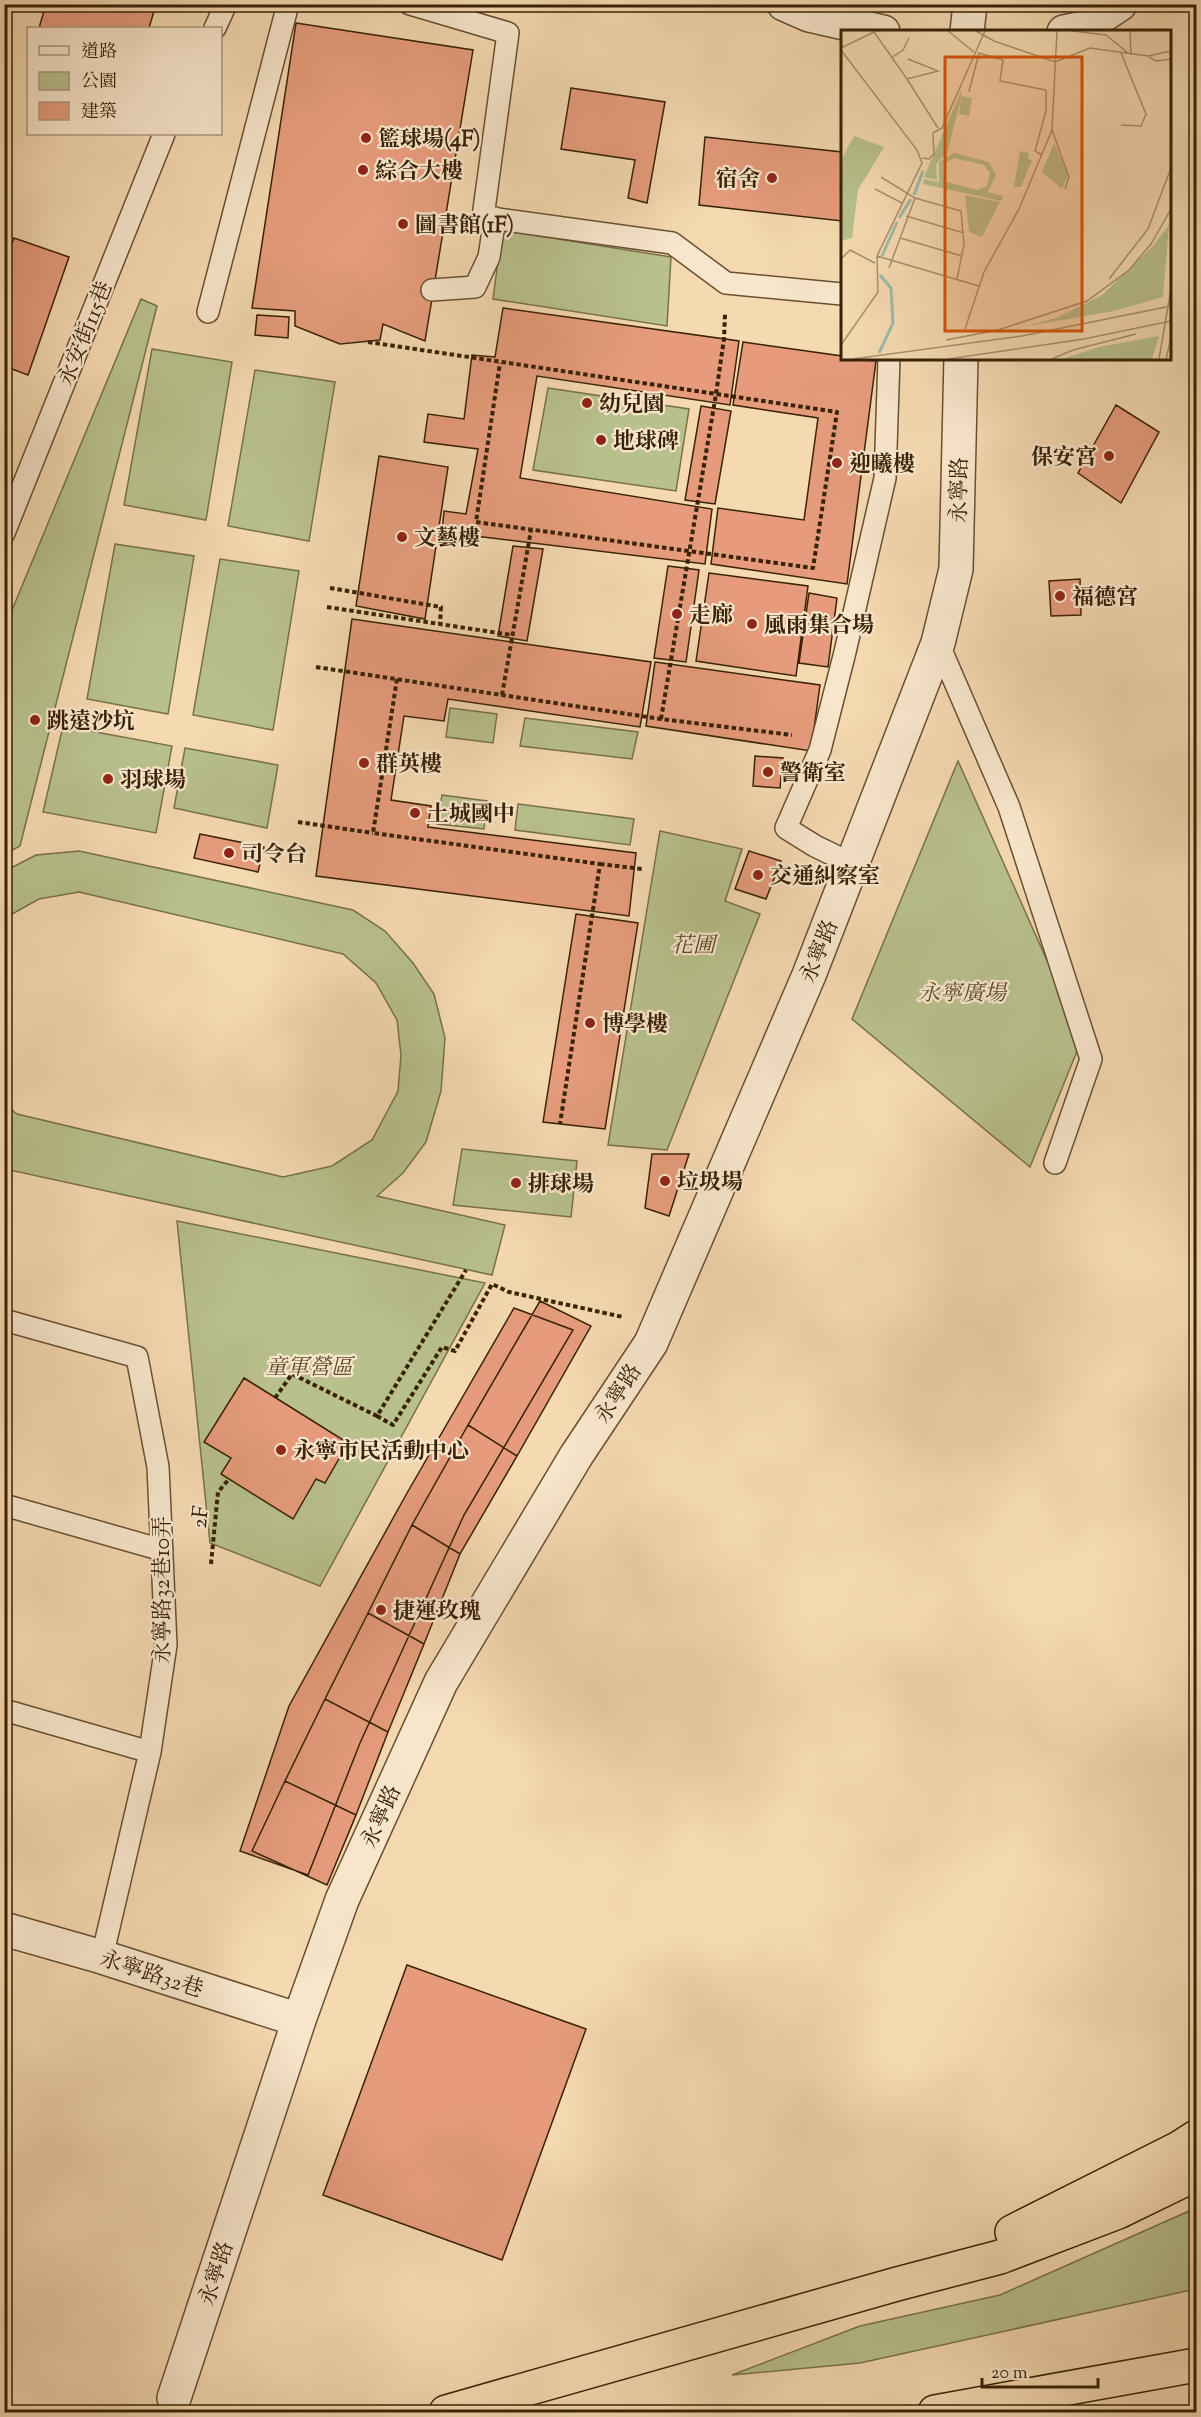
<svg xmlns="http://www.w3.org/2000/svg" width="1201" height="2417" viewBox="0 0 1201 2417" font-family="'Sorts Mill Goudy','Noto Serif TC',serif">
	<rect width="100%" height="100%" fill="#f5d9b1"/>
	<filter id="stains"><feTurbulence type="fractalNoise" baseFrequency=".00333" numOctaves="4"/><feColorMatrix values="0 0 0 0 .2 0 0 0 0 .09 0 0 0 0 .02 0 0 0 .5 -.17"/></filter>
	<radialGradient id="worn" r=".72"><stop offset=".6" stop-color="#630" stop-opacity="0"/><stop offset="1" stop-color="#630" stop-opacity=".3"/></radialGradient>
	<path fill="#b8c08e" stroke="#78714a" stroke-width="1.5" d="M 502,230 L 671,257 L 667,326 L 493,299 Z
		M 141,299 L 157,306 L 20,846 L 5,854 L 5,627 Z
		M 152,349 L 232,362 L 206,520 L 124,505 Z
		M 255,370 L 335,382 L 309,541 L 228,526 Z
		M 548,388 L 689,409 L 676,491 L 533,470 Z
		M 115,544 L 194,556 L 168,714 L 87,699 Z
		M 220,559 L 299,571 L 273,730 L 193,715 Z
		M 450,708 L 497,714 L 493,743 L 446,737 Z
		M 525,718 L 638,732 L 632,759 L 520,746 Z
		M 63,726 L 172,746 L 156,833 L 43,812 Z
		M 185,748 L 278,765 L 267,828 L 174,808 Z
		M 958,761 L 1082,1039 L 1030,1167 L 852,1019 Z
		M 442,795 L 487,801 L 484,829 L 437,824 Z
		M 518,804 L 634,819 L 630,845 L 515,830 Z
		M 660,831 L 742,849 L 725,901 L 760,914 L 667,1150 L 608,1145 Z
		M 79,851 L 353,910 L 385,931 L 413,963 L 434,994 L 445,1038 L 441,1091 L 426,1142 L 403,1173 L 377,1196 L 505,1225 L 492,1275 L 5,1169 L 5,1105 L 17,1114 L 283,1177 L 332,1166 L 372,1140 L 398,1091 L 401,1055 L 397,1020 L 376,983 L 343,954 L 79,892 L 39,899 L 5,918 L 5,871 L 36,855 Z
		M 462,1149 L 577,1161 L 571,1217 L 453,1205 Z
		M 177,1221 L 485,1283 L 320,1586 L 210,1543 Z
		M 1196,2208 L 1196,2289 L 860,2363 L 732,2375 L 860,2326 L 1000,2295 Z"/>
	<path fill="#e69c7c" stroke="#392206" stroke-width="1.5" d="M 46,4 L 156,4 L 149,28 L 39,28 Z
		M 296,23 L 473,50 L 425,341 L 383,324 L 380,340 L 340,344 L 295,326 L 295,311 L 252,308 Z
		M 571,88 L 665,102 L 647,203 L 628,198 L 635,160 L 561,149 Z
		M 705,137 L 842,152 L 842,221 L 699,205 Z
		M 14,238 L 69,257 L 28,375 L 4,366 L 4,265 Z
		M 503,308 L 739,341 L 730,405 L 537,376 L 520,478 L 712,509 L 705,564 L 442,532 L 444,511 L 466,514 L 478,449 L 424,442 L 428,414 L 464,419 L 472,355 L 495,357 Z
		M 257,315 L 289,317 L 288,338 L 255,335 Z
		M 743,342 L 842,356 L 842,358 L 876,361 L 847,584 L 711,564 L 718,508 L 804,520 L 818,418 L 733,405 Z
		M 1116,405 L 1159,432 L 1121,503 L 1078,473 Z
		M 701,406 L 731,411 L 715,504 L 685,500 Z
		M 379,456 L 448,467 L 425,619 L 356,606 Z
		M 513,546 L 543,549 L 527,641 L 498,636 Z
		M 668,566 L 699,570 L 686,662 L 654,658 Z
		M 709,573 L 808,586 L 796,676 L 696,661 Z
		M 1080,579 L 1081,615 L 1051,616 L 1049,581 Z
		M 809,593 L 837,598 L 828,667 L 799,663 Z
		M 352,619 L 651,662 L 640,727 L 448,699 L 444,721 L 404,716 L 391,800 L 431,806 L 428,827 L 636,853 L 629,916 L 316,876 Z
		M 655,662 L 820,685 L 811,751 L 646,726 Z
		M 755,756 L 783,758 L 780,788 L 753,786 Z
		M 200,834 L 264,847 L 258,872 L 194,858 Z
		M 749,851 L 781,861 L 766,899 L 735,889 Z
		M 576,914 L 638,923 L 605,1129 L 543,1122 Z
		M 652,1154 L 689,1154 L 669,1216 L 645,1208 Z
		M 540,1301 L 591,1326 L 517,1456 L 468,1425 Z
		M 514,1308 L 573,1330 L 464,1515 L 360,1743 L 308,1875 L 240,1851 L 289,1706 L 407,1493 Z
		M 244,1378 L 348,1443 L 325,1483 L 316,1479 L 293,1519 L 221,1474 L 231,1458 L 204,1442 Z
		M 468,1425 L 517,1456 L 460,1554 L 412,1525 Z
		M 412,1525 L 460,1554 L 424,1644 L 368,1613 Z
		M 368,1613 L 424,1644 L 388,1732 L 325,1699 Z
		M 325,1699 L 388,1732 L 356,1815 L 285,1781 Z
		M 285,1781 L 356,1815 L 327,1885 L 252,1851 Z
		M 407,1965 L 586,2029 L 502,2260 L 323,2195 Z"/>
	<g fill="none" stroke-linecap="round" stroke-linejoin="round">
		<defs>
			<path id="lane" d="M 410,4 L 508,33 L 483,217 L 672,243 L 726,283 L 842,294
				M 215,28 L 226,4
				M 432,290 L 475,287 L 489,257 L 495,218
				M 208,312 L 288,4
				M 4,533 L 164,134
				M 938,643 L 1009,807 L 1091,1059 L 1055,1163
				M 852,864 L 815,846 L 786,828 L 820,750 L 845,652 L 885,478 L 889,358
				M 4,1320 L 137,1357 L 158,1467 L 166,1645 L 150,1752 L 102,1957
				M 4,1505 L 162,1550
				M 4,1710 L 150,1752"/>
			<path id="street" d="M 784,4 L 809,15 L 883,32
				M 967,32 L 970,4
				M 1064,32 L 1084,28 L 1120,4
				M 4,1929 L 102,1957 L 299,2020
				M 174,2398 L 299,2020 L 342,1900 L 441,1682 L 576,1456 L 651,1343 L 809,975 L 938,643 L 956,569 L 961,358"/>
			<path id="highway" d="M 1012,2232 L 1179,2148 L 1196,2137
				M 446,2412 L 897,2284 L 1000,2257 L 1118,2212 L 1196,2174
				M 935,2412 L 1196,2365"/>
		</defs>
		<use href="#lane" stroke="#685031" stroke-width="24"/>
		<use href="#street" stroke="#685031" stroke-width="36"/>
		<use href="#highway" stroke="#392206" stroke-width="36"/>
		<path stroke="#392206" stroke-width="4" stroke-dasharray="4.5 3" stroke-linecap="butt" d="M 368,342 L 837,412 L 813,568 L 476,522 L 500,363
			M 330,588 L 441,607 L 440,624
			M 327,607 L 512,635
			M 316,667 L 661,719 L 792,735
			M 397,679 L 373,833 L 600,864 L 560,1124
			M 502,695 L 531,530
			M 661,719 L 716,394 L 724,339 L 725,314
			M 298,822 L 373,833
			M 600,864 L 642,869
			M 275,1398 L 292,1374 L 377,1416 L 466,1270
			M 377,1416 L 393,1425 L 442,1347 L 455,1351 L 492,1284 L 509,1292 L 623,1317
			M 211,1564 L 218,1492 L 229,1479"/>
		<use href="#lane" stroke="#f8e6cc" stroke-width="21"/>
		<use href="#street" stroke="#f8e6cc" stroke-width="33"/>
		<use href="#highway" stroke="#f5d9b1" stroke-width="33"/>
	</g>
	<g fill="#8f2418" stroke="#f8e6cc" stroke-width="2">
		<circle cx="366" cy="138" r="6"/>
		<circle cx="363" cy="170" r="6"/>
		<circle cx="772" cy="178" r="6"/>
		<circle cx="403" cy="224" r="6"/>
		<circle cx="587" cy="403" r="6"/>
		<circle cx="601" cy="440" r="6"/>
		<circle cx="1109" cy="456" r="6"/>
		<circle cx="837" cy="463" r="6"/>
		<circle cx="402" cy="537" r="6"/>
		<circle cx="1060" cy="596" r="6"/>
		<circle cx="677" cy="614" r="6"/>
		<circle cx="752" cy="624" r="6"/>
		<circle cx="35" cy="720" r="6"/>
		<circle cx="364" cy="763" r="6"/>
		<circle cx="768" cy="772" r="6"/>
		<circle cx="108" cy="779" r="6"/>
		<circle cx="415" cy="813" r="6"/>
		<circle cx="229" cy="853" r="6"/>
		<circle cx="758" cy="875" r="6"/>
		<circle cx="590" cy="1023" r="6"/>
		<circle cx="665" cy="1181" r="6"/>
		<circle cx="516" cy="1183" r="6"/>
		<circle cx="281" cy="1450" r="6"/>
		<circle cx="381" cy="1610" r="6"/>
	</g>
	<g text-anchor="middle" stroke-width="4.5" stroke-linejoin="round" paint-order="stroke">
		<g font-size="22" font-weight="bold" fill="#392206" stroke="#f8e6cc" text-anchor="start">
			<text x="378" y="146">籃球場(4F)</text>
			<text x="375" y="178">綜合大樓</text>
			<text x="760" y="186" text-anchor="end">宿舍</text>
			<text x="415" y="232">圖書館(1F)</text>
			<text x="599" y="411">幼兒園</text>
			<text x="613" y="448">地球碑</text>
			<text x="1097" y="464" text-anchor="end">保安宮</text>
			<text x="849" y="471">迎曦樓</text>
			<text x="414" y="545">文藝樓</text>
			<text x="1072" y="604">福德宮</text>
			<text x="689" y="622">走廊</text>
			<text x="764" y="632">風雨集合場</text>
			<text x="47" y="728">跳遠沙坑</text>
			<text x="376" y="771">群英樓</text>
			<text x="780" y="780">警衛室</text>
			<text x="120" y="787">羽球場</text>
			<text x="427" y="821">土城國中</text>
			<text x="241" y="861">司令台</text>
			<text x="770" y="883">交通糾察室</text>
			<text x="602" y="1031">博學樓</text>
			<text x="677" y="1189">垃圾場</text>
			<text x="528" y="1191">排球場</text>
			<text x="293" y="1458">永寧市民活動中心</text>
			<text x="393" y="1618">捷運玫瑰</text>
		</g>
		<g font-size="22" fill="#392206" stroke="#f8e6cc">
			<text transform="translate(84 333) rotate(-68)" y="8">永安街115巷</text>
			<text transform="translate(958 490) rotate(-89)" y="8">永寧路</text>
			<text transform="translate(818 951) rotate(-68)" y="8">永寧路</text>
			<text transform="translate(617 1393) rotate(-57)" y="8">永寧路</text>
			<text transform="translate(199 1517) rotate(-84)" y="8">2F</text>
			<text transform="translate(161 1590) rotate(-90)" y="8">永寧路32巷10弄</text>
			<text transform="translate(380 1816) rotate(-66)" y="8">永寧路</text>
			<text transform="translate(152 1973) rotate(18)" y="8">永寧路32巷</text>
			<text transform="translate(215 2273) rotate(-72)" y="8">永寧路</text>
		</g>
		<g font-size="22" font-style="italic" fill="#594a28" stroke="#f8e6cc">
			<text x="693" y="952">花圃</text>
			<text x="962" y="1000">永寧廣場</text>
			<text x="309" y="1374">童軍營區</text>
		</g>
	</g>
	<g transform="translate(841 30)">
		<rect width="330" height="330" fill="#f5d9b1"/>
		<path d="M 120,61 L 121,66 L 131,68 L 128,86 L 118,84 L 120,69 L 106,123 L 95,134 L 96,150 L 83,147 ZM 13,106 L 43,117 L 17,160 L 11,208 L 0,211 L 0,130 ZM 213,113 L 227,145 L 221,159 L 201,142 ZM 179,121 L 188,123 L 187,129 L 191,130 L 180,157 L 173,157 ZM 113,123 L 148,132 L 155,145 L 147,162 L 162,166 L 160,171 L 82,154 L 83,149 L 98,152 L 98,132 ZM 113,128 L 143,135 L 149,143 L 146,156 L 136,160 L 103,151 L 102,134 ZM 124,165 L 159,172 L 141,207 L 128,202 ZM 328,195 L 322,267 L 273,281 L 187,296 L 218,287 L 261,265 L 312,216 ZM 318,306 L 311,329 L 221,329 L 258,317 Z" fill="#b8c08e" fill-rule="evenodd"/>
		<path fill="none" stroke="#9dbaa9" stroke-width="3" d="M 73,165 L 82,141M 58,188 L 70,169M 41,226 L 56,192M 38,323 L 52,293 L 50,258 L 39,245"/>
		<path fill="none" stroke="#aa906d" stroke-width="1.5" d="M 107,1 L 133,22M 135,1 L 153,11 L 214,32 L 249,18 L 307,26 L 330,21M 232,1 L 265,5 L 287,23M 289,1 L 290,25M 33,2 L 66,49 L 97,41 L 67,29M 0,18 L 35,1M 0,20 L 76,120 L 81,133 L 36,226 L 37,262 L 0,315M 308,27 L 315,31 L 330,29M 50,28 L 62,20 L 68,8M 66,49 L 97,98M 128,62 L 138,23 L 162,30 L 159,51 L 205,60 L 205,81 L 194,121 L 201,125M 280,95 L 300,96 L 305,84 L 280,23M 211,100 L 228,147 L 224,159M 81,128 L 88,129 L 93,124 L 92,103 L 101,98 L 144,1M 40,147 L 74,168 L 48,238M 34,159 L 61,173M 74,168 L 120,181 L 123,214 L 116,249M 65,186 L 123,203M 330,187 L 330,259M 59,208 L 121,226M 36,226 L 138,256M 0,229 L 9,220 L 34,233M 268,249 L 307,199 L 330,138M 124,299 L 143,242 L 178,179 L 211,100 L 216,1M 105,310 L 157,300 L 246,271 L 288,240 L 310,214 L 330,179M 12,329 L 181,306 L 330,276M 107,329 L 243,309 L 330,291M 211,329 L 232,320 L 295,304M 318,329 L 330,259M 325,329 L 330,308"/>
		<path fill="#d6540b" fill-opacity="0.15" stroke="#d6540b" stroke-width="3" d="M 104,27 L 241,27 L 241,301 L 104,301 Z"/>
		<rect width="330" height="330" fill="none" stroke="#392206" stroke-width="3"/>
	</g>
	<rect width="1201" height="2417" fill="none" stroke="#f5d9b1" stroke-width="24"/>
	<rect x="6" y="6" width="1189" height="2405" fill="none" stroke="#392206" stroke-width="3"/>
	<rect x="12" y="12" width="1177" height="2393" fill="none" stroke="#392206" stroke-width="1.5"/>
	<rect x="27" y="27" width="195" height="108" fill="#f8e6cc" stroke="#ac987d" stroke-width="1.5"/>
	<rect x="39" y="46" width="30" height="9" fill="#f8e6cc" stroke="#ac987d" stroke-width="1.5"/>
	<text x="81" y="57" font-size="18" fill="#392206">道路</text>
	<rect x="39" y="72" width="30" height="18" fill="#b8c08e" stroke="#ac987d" stroke-width="1.5"/>
	<text x="81" y="87" font-size="18" fill="#392206">公園</text>
	<rect x="39" y="102" width="30" height="18" fill="#e69c7c" stroke="#ac987d" stroke-width="1.5"/>
	<text x="81" y="117" font-size="18" fill="#392206">建築</text>
	<path d="M982 2378v9h116v-9" fill="none" stroke="#392206" stroke-width="3"/>
	<text x="991" y="2378" font-size="18" fill="#392206" stroke="#f8e6cc" stroke-width="4.5" paint-order="stroke">20 m</text>
	<rect width="100%" height="100%" filter="url(#stains)"/>
	<rect width="100%" height="100%" fill="url(#worn)"/>
</svg>
